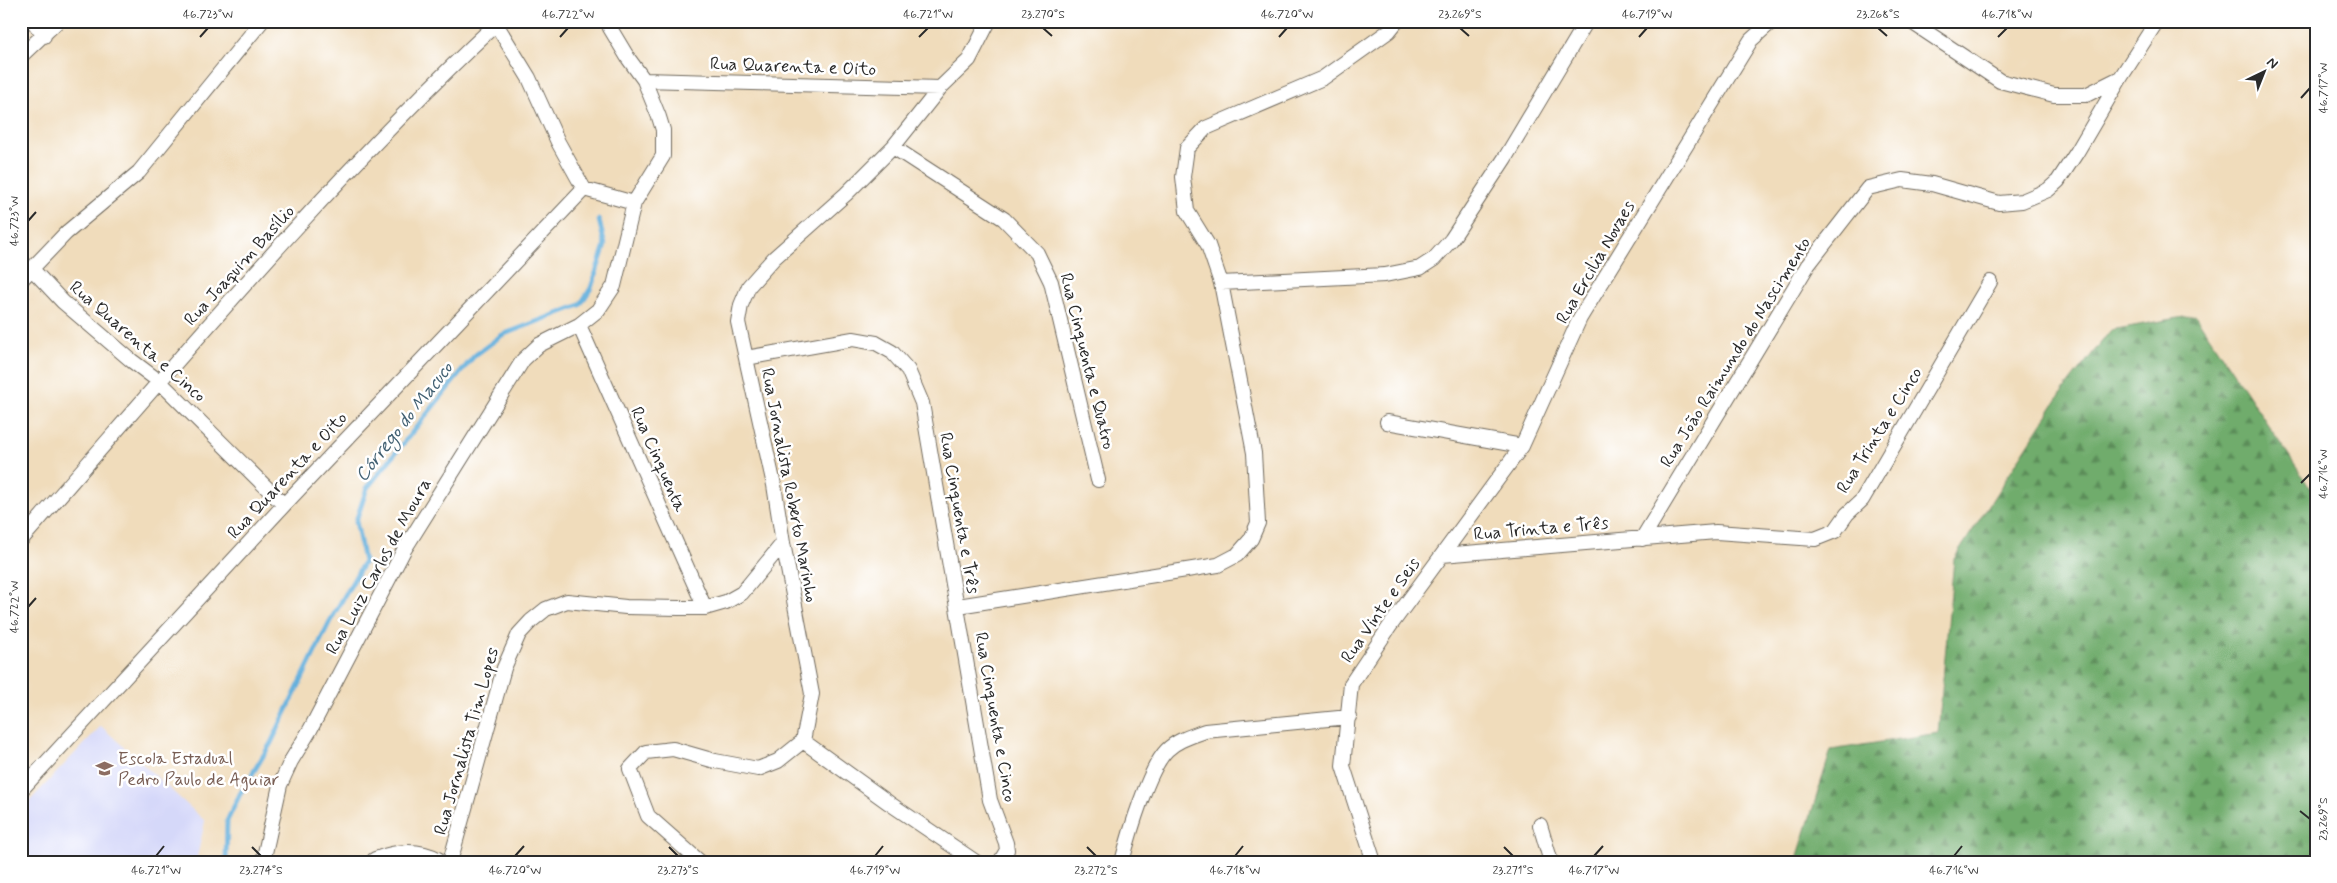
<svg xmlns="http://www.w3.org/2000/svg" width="2337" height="883" viewBox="0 0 2337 883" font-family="Mynerve,sans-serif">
	<defs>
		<pattern id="forest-firs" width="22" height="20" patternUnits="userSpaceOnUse" patternTransform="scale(1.25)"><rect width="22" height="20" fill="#6fac6c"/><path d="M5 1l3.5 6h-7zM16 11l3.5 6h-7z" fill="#5b8c59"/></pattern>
	</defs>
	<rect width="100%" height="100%" fill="#fff"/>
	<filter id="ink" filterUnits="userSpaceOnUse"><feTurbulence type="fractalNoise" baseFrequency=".02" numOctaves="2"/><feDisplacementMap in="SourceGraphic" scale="10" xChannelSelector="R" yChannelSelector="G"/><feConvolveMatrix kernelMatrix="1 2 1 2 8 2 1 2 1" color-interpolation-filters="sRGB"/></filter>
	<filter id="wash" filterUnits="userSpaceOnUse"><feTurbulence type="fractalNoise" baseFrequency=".0096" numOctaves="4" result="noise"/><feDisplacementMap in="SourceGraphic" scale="20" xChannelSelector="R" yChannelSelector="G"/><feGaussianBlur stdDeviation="1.12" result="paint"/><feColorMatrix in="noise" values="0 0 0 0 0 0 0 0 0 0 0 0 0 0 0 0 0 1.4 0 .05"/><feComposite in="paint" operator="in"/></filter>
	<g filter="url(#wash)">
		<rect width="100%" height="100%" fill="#f0dcbb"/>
		<path fill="#d5d8f9" d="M 101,726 L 205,821 L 196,862 L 21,862 L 21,810 Z"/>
		<path fill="url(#forest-firs)" stroke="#4d6c4c" d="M 2195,315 L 2316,497 L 2316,862 L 1796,862 L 1831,750 L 1938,733 L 1954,559 L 2062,392 L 2111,330 Z"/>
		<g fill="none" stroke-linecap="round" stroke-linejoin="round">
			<path stroke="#62afdc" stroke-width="5" d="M 226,862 L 227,821 L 240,794 L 271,743 L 329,623 L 364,562 L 356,521 L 367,488 L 474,356 L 502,335 L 580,305 L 591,288 L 605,245 L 599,220"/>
		</g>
	</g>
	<g filter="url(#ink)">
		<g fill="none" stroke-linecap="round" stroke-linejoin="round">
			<defs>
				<path id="street" d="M 33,21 L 44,36
					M 497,21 L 496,24 L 529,78 L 558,142 L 584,189
					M 1910,21 L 2000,81 L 2054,95 L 2086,95 L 2120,78
					M 21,56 L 58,21
					M 644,80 L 940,88
					M 893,147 L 1004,219 L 1037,253 L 1051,282 L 1098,480
					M 584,189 L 634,203
					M 31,268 L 63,302 L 132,361 L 160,382 L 284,505
					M 21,280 L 66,233 L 139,172 L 262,21
					M 1221,283 L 1385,275 L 1420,268 L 1434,259 L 1451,240 L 1505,158 L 1587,21
					M 579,325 L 705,608
					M 746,358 L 853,339 L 876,343 L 892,352 L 908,370 L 922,403 L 990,800 L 1006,843 L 1007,850 L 1000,862
					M 1387,422 L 1522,446
					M 1642,539 L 1808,265 L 1868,188 L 1902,180 L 1932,184 L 1999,203 L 2022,201 L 2048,190 L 2058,181 L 2077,152 L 2121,77 L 2157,21
					M 21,540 C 175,365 325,184 496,24
					M 1442,555 L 1716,532 L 1815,539 L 1835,531 L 1847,514 L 1862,500 L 1990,282
					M 958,606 L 1218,565 L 1237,555 L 1251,539 L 1258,523 L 1254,453 L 1221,283 L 1208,245 L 1187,211 L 1183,177 L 1187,148 L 1206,128 L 1323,78 L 1389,31 L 1397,21
					M 803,741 L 889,803 L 976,862
					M 21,790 L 284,505 L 584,189
					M 1540,825 L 1551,862
					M 263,862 L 280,785 L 291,761 L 310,730 L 404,550 L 523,360 L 539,345 L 579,325 L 598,310 L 614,286 L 634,203 L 663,156 L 663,130 L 659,117 L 644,80 L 628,58 L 610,28 L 609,21
					M 450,862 L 504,668 L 519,634 L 531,621 L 546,609 L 567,601 L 626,607 L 679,608 L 705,608 L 726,602 L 742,593 L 783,543
					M 700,862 L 648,816 L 630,769 L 646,752 L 673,749 L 715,761 L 758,769 L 778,761 L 803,741 L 812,694 L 783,543 L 774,485 L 738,322 L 741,305 L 749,286 L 774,258 L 846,194 L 893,147 L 940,88 L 969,60 L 989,21
					M 1122,862 C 1129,835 1148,769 1167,750 C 1177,740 1192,736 1205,731 L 1349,717
					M 1374,862 L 1343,766 L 1351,684 L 1390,626 L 1522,446 L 1580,318 L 1751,40 L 1771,22 L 1775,21"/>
				<path id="secondary" d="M 376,862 C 396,854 416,851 437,862"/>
			</defs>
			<use href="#street" stroke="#70695d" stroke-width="16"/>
			<use href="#secondary" stroke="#70695d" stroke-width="22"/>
			<use href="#street" stroke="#fff" stroke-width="14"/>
			<use href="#secondary" stroke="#fff" stroke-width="20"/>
		</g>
	</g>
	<path fill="none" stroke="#2b2b2b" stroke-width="2" d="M 1043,28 L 1052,36M 1460,28 L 1469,36M 1878,28 L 1887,36M 200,37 L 208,28M 560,37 L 568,28M 919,37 L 928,28M 1279,37 L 1287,28M 1639,37 L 1647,28M 1998,37 L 2007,28M 2301,98 L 2310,88M 28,221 L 36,212M 2301,483 L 2310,474M 28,607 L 36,598M 2300,811 L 2310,819M 252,847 L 261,856M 669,847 L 678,856M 1087,847 L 1096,856M 1504,847 L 1513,856M 156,856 L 164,846M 515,856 L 524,846M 875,856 L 883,846M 1235,856 L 1243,846M 1594,856 L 1603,846M 1954,856 L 1962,846"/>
	<defs>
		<symbol id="school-bare" viewBox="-9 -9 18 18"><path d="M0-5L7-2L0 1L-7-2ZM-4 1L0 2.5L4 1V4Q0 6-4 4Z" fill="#8d6e63" stroke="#fff" stroke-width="2.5" paint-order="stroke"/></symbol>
	</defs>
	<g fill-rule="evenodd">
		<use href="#school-bare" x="92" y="756" width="25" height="25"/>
	</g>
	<g text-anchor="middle" stroke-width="5" stroke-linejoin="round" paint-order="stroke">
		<g font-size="18" fill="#2b2b2b" stroke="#fff">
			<text transform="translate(793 66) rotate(2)" y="6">Rua Quarenta e Oito</text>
			<text transform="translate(1595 262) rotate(-60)" y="6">Rua Ercilia Novaes</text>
			<text transform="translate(239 265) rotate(-48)" y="6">Rua Joaquim Basílio</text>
			<text transform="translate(138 341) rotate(41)" y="6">Rua Quarenta e Cinco</text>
			<text transform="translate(1735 352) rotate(-58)" y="6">Rua João Raimundo do Nascimento</text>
			<text transform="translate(1088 361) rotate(76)" y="6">Rua Cinquenta e Quatro</text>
			<text transform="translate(1879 430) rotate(-58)" y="6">Rua Trinta e Cinco</text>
			<text transform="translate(659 459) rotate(66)" y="6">Rua Cinquenta</text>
			<text transform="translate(287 475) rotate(-47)" y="6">Rua Quarenta e Oito</text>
			<text transform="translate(790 485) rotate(79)" y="6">Rua Jornalista Roberto Marinho</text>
			<text transform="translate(960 513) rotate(80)" y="6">Rua Cinquenta e Três</text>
			<text transform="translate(1541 528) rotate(-5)" y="6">Rua Trinta e Três</text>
			<text transform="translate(378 566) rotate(-61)" y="6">Rua Luiz Carlos de Moura</text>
			<text transform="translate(1380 610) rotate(-55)" y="6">Rua Vinte e Seis</text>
			<text transform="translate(996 717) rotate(80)" y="6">Rua Cinquenta e Cinco</text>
			<text transform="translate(466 741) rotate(-74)" y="6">Rua Jornalista Tim Lopes</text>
		</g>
		<g font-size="18" fill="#785e54" stroke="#fff" text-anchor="start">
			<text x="118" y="764">Escola Estadual<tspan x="118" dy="21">Pedro Paulo de Aguiar</tspan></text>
		</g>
		<g font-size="19" font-style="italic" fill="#416072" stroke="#fff">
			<text transform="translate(403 421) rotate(-52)" y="7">Córrego do Macuco</text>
		</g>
	</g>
	<rect width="2337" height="883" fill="none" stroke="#fff" stroke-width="55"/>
	<g transform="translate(2264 72) rotate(43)" stroke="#ffffff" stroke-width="4" paint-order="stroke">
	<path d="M0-4L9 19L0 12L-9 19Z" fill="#2b2b2b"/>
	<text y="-8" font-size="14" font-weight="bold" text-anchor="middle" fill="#2b2b2b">N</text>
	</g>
	<rect x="28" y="28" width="2282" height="828" fill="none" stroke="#2b2b2b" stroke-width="2"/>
	<g font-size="12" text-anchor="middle" fill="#2b2b2b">
		<text x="208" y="18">46.723°W</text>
		<text x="568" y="18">46.722°W</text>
		<text x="928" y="18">46.721°W</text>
		<text x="1043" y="18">23.270°S</text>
		<text x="1287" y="18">46.720°W</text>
		<text x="1460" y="18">23.269°S</text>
		<text x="1647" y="18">46.719°W</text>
		<text x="1878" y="18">23.268°S</text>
		<text x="2007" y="18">46.718°W</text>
		<text transform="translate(2323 88) rotate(-90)" y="4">46.717°W</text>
		<text transform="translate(14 221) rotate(-90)" y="4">46.723°W</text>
		<text transform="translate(2323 474) rotate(-90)" y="4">46.716°W</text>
		<text transform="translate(14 607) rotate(-90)" y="4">46.722°W</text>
		<text transform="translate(2323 819) rotate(-90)" y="4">23.269°S</text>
		<text x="156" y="874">46.721°W</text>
		<text x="261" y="874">23.274°S</text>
		<text x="515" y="874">46.720°W</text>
		<text x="678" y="874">23.273°S</text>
		<text x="875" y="874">46.719°W</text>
		<text x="1096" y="874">23.272°S</text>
		<text x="1235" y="874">46.718°W</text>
		<text x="1513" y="874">23.271°S</text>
		<text x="1594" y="874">46.717°W</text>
		<text x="1954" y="874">46.716°W</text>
	</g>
</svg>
